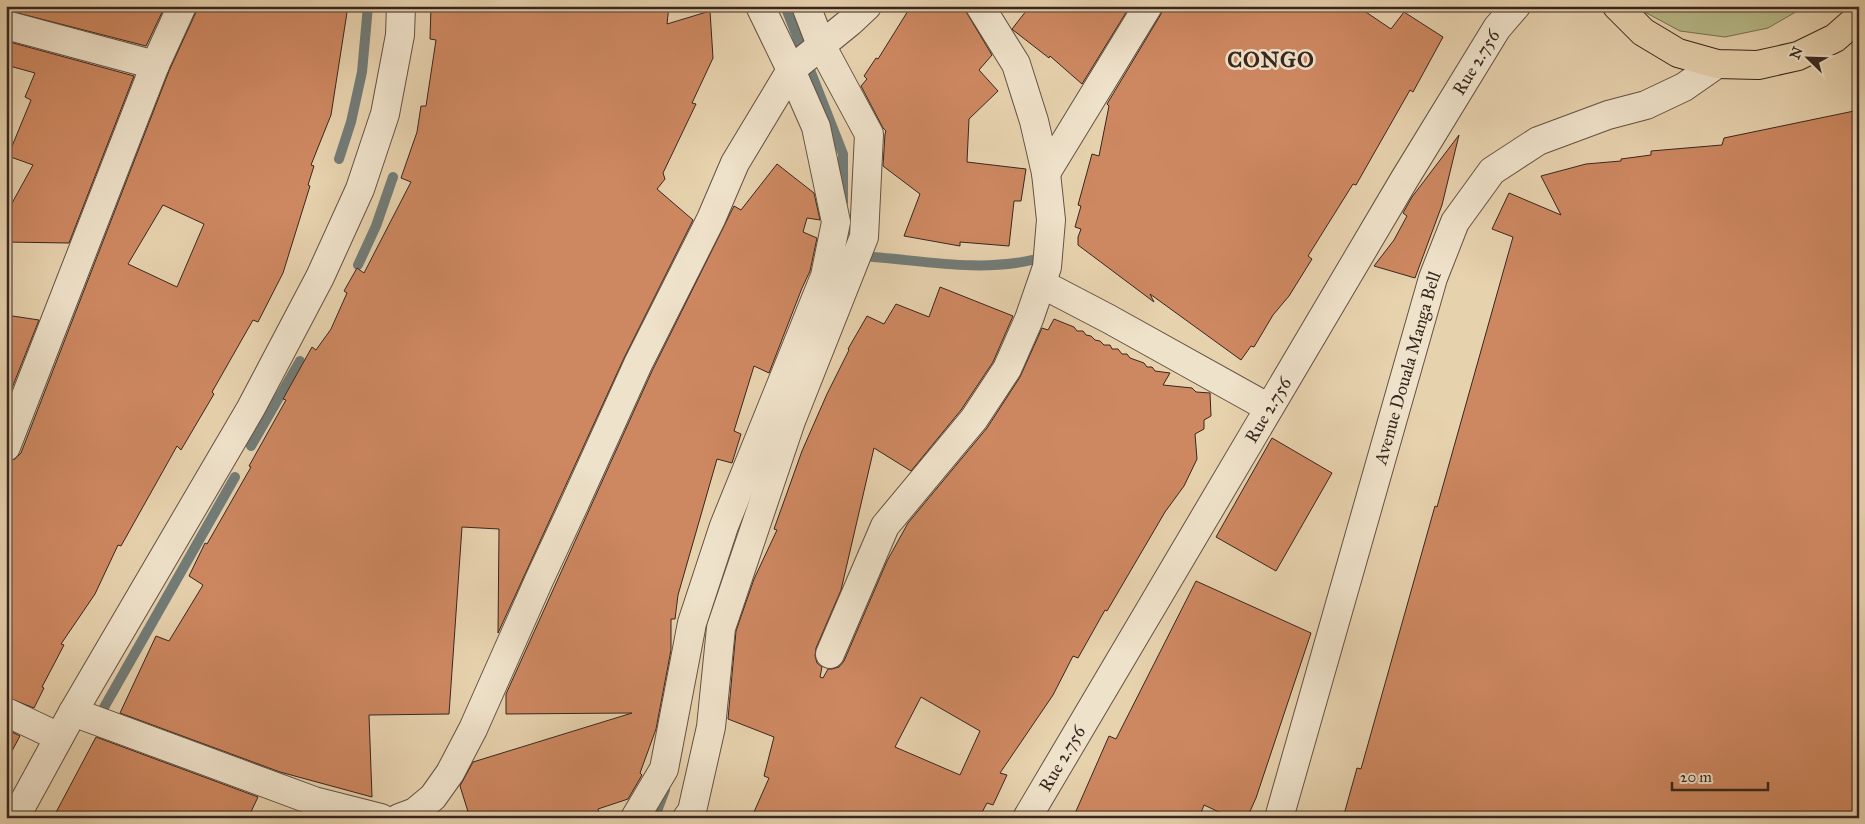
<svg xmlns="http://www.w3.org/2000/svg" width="1865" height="824" viewBox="0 0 1865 824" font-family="'IM FELL Great Primer',serif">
	<rect width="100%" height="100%" fill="#e7d2ae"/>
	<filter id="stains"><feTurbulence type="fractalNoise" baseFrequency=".004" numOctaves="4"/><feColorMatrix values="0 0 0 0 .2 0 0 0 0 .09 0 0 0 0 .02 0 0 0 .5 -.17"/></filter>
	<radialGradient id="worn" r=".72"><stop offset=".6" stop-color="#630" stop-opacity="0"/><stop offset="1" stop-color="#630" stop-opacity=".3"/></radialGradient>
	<path fill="#b7bb89" stroke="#787054" d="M 1637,6 L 1806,6 L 1768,28 L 1725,37 L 1680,31 L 1641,10 Z"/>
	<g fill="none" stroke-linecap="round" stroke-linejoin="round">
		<path stroke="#727c78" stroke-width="10" d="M 785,6 L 843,154 L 843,202
			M 339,159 L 351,122 L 362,72 L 368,6
			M 859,256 C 916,259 976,273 1032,260
			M 358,265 L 376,226 L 393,177
			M 251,446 L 300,361
			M 98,718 L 235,477
			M 651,818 L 657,811 L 665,790"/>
	</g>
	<path fill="#ce8861" stroke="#38261f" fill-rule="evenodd" d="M 6,6 L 165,6 L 146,46 L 6,10 Z
		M 197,6 L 348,6 L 331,115 L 311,165 L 314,166 L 308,185 L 310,186 L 283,273 L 258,322 L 253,320 L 212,392 L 214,394 L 181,450 L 177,446 L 121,546 L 118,545 L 95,594 L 61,644 L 64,645 L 42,687 L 44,688 L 34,708 L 6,697 L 6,462 L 15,459 L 21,453 L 169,71 L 196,12 ZM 163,205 L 204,224 L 177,287 L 128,264 Z
		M 431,6 L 669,6 L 667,24 L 710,11 L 713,58 L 692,103 L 696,104 L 663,173 L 665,179 L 657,189 L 693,220 L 624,358 L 498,633 L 499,529 L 462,527 L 449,714 L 369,715 L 372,797 L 280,772 L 120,713 L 156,636 L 169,641 L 203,585 L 189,576 L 205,543 L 207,544 L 251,467 L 249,466 L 286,400 L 283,399 L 312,347 L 316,350 L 331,329 L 347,293 L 344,291 L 357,268 L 364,273 L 411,182 L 401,178 L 417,132 L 421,106 L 426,106 L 436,40 L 430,39 Z
		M 911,6 L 959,6 L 965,10 L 992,55 L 979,70 L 998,91 L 969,119 L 967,162 L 1026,169 L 1021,201 L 1014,201 L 1009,246 L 960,242 L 960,246 L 904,236 L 920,194 L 883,166 L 885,134 L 886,131 L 883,128 L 861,86 L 867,79 L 864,76 L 876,58 L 878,59 Z
		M 1030,6 L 1130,6 L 1082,84 L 1050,56 L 1049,58 L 1013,30 L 1012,29 Z
		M 1164,6 L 1357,6 L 1391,29 L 1404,12 L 1443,37 L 1413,92 L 1410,90 L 1356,185 L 1353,184 L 1308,256 L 1312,259 L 1289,296 L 1273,315 L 1254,347 L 1251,346 L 1241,360 L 1150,294 L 1154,302 L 1078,245 L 1078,237 L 1081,229 L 1075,227 L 1081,206 L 1078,205 L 1092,154 L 1099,156 L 1109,106 L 1107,104 L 1161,14 Z
		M 6,41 L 134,76 L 69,243 L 6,242 L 6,214 L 33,165 L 8,156 L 31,100 L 25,97 L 35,73 L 6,65 Z
		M 1859,110 L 1859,818 L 1343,818 L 1357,768 L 1361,769 L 1435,506 L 1437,507 L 1513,237 L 1492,229 L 1509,193 L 1561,215 L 1541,176 L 1586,164 L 1621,161 L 1621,159 L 1651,155 L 1651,151 L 1722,145 L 1724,138 Z
		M 1459,135 L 1442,205 L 1415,278 L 1374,266 L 1394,240 L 1407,216 L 1403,213 L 1412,197 Z
		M 777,164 L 814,193 L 820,220 L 807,218 L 803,232 L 817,238 L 810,271 L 802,288 L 769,373 L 754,366 L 734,431 L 741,434 L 732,463 L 717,459 L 678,595 L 675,619 L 671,619 L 671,650 L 656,729 L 640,773 L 642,775 L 628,799 L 598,809 L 600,818 L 470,818 L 460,786 L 473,762 L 632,713 L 506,714 L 506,694 L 652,371 L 732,210 L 734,206 L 741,210 Z
		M 940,287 L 1013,316 L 993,362 L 961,410 L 911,471 L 874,448 L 841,590 L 816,648 L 815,656 L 817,663 L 822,667 L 820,677 L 823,678 L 828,669 L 832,669 L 839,667 L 844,661 L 887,561 L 908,523 L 987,428 L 1020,377 L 1042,328 L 1048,330 L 1054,319 L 1074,327 L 1077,331 L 1083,331 L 1086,335 L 1091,336 L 1095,340 L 1100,341 L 1104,345 L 1110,345 L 1112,349 L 1118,349 L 1122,354 L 1127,354 L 1130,358 L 1144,363 L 1147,367 L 1152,367 L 1155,371 L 1170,373 L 1163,385 L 1192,388 L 1196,392 L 1210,393 L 1211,416 L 1204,420 L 1204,429 L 1195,434 L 1197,459 L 1184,486 L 1165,512 L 1107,611 L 1105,610 L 1078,658 L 1073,656 L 1053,695 L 1000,773 L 1007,775 L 993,805 L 987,803 L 979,818 L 769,818 L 754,812 L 769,778 L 764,776 L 774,737 L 728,719 L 736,631 L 754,579 L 777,530 L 774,529 L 802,451 L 827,394 L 849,350 L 848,349 L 867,316 L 884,324 L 896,304 L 929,317 ZM 921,697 L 980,731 L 960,775 L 895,747 Z
		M 6,315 L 39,320 L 6,403 Z
		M 1272,438 L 1332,473 L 1276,571 L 1216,537 Z
		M 1196,581 L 1311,633 L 1256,798 L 1247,818 L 1232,818 L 1204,805 L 1199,818 L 1073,818 L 1109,736 L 1116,739 Z
		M 6,729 L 20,736 L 6,762 Z
		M 96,737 L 258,797 L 248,818 L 53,818 Z"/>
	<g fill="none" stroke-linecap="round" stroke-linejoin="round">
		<defs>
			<g id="minor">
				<path d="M 6,25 L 155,65"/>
				<path d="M 1046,173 L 1148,6"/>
				<path d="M 1042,284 L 1109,319 L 1269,408"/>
				<path d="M 6,447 L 155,65 L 182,6"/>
				<path d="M 830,654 L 885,526 L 974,419 L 1007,369 L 1029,319 L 1047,267 L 1051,220 L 1046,173 L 1034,121 L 1016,64 L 980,6"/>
				<path d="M 6,712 L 59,737"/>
				<path d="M 73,712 L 314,801 L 381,818"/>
				<path d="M 15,818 L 73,712 L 251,408 L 320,277 L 360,189 L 385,114 L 400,35 L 401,6"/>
				<path d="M 399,818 L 415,812 L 433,797 L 450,773 L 473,729 L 540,578 L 574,505 L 638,364 L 711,219 L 735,163 L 791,70 L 760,6"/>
				<path d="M 635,818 L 664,769 L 692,623 L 724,526 L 825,276 L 836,222 L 816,127 L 791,70 L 850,22 L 867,6"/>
				<path d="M 687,818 L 692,811 L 711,727 L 721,628 L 791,421 L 864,237 L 869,134 L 821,45 L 806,6"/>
				<path id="s1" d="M 1027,818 L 1404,180 L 1497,28 L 1516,6"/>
				<path id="s2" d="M 1279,818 L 1433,278 L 1455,222 L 1492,171 L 1538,141 L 1608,115 L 1646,105 L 1684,87 L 1717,64"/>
			</g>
			<path id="major" d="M 1617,6 L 1643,32 L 1678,53 L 1717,64 L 1758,65 L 1798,56 L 1835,38 L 1859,17"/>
		</defs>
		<use href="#minor" stroke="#645143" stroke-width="30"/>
		<use href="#major" stroke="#38261f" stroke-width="30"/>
		<use href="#minor" stroke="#efe2ca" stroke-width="28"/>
		<use href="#major" stroke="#e7d2ae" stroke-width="28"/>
	</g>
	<g text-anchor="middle" stroke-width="5" stroke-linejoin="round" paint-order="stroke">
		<g font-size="18" fill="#38261f" stroke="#efe2ca">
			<text dy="6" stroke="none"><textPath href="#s1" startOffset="879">Rue 2.756</textPath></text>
			<text dy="6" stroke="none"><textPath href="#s2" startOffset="468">Avenue Douala Manga Bell</textPath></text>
			<text dy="6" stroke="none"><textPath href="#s1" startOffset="474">Rue 2.756</textPath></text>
			<text dy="6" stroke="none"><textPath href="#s1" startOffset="69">Rue 2.756</textPath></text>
		</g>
		<g font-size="22" font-weight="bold" letter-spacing="1" fill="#38261f" stroke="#efe2ca">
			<text x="1271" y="67">CONGO</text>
		</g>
	</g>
	<rect width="1865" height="824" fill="none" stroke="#e7d2ae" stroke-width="25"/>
	<rect x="8" y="8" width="1850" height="809" fill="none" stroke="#38261f" stroke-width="2.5"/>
	<rect x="12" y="12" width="1840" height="799" fill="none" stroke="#38261f"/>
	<g transform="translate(1808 58) rotate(293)" stroke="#efe2ca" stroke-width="4" paint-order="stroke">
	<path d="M0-4L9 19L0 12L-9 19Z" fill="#38261f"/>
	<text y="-8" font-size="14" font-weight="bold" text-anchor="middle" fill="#38261f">N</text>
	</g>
	<path d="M1672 782v8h96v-8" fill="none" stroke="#38261f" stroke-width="2.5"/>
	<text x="1680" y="782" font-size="15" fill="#38261f" stroke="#efe2ca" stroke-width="4" paint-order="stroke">20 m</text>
	<rect width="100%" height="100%" filter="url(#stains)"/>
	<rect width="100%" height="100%" fill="url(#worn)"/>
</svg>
